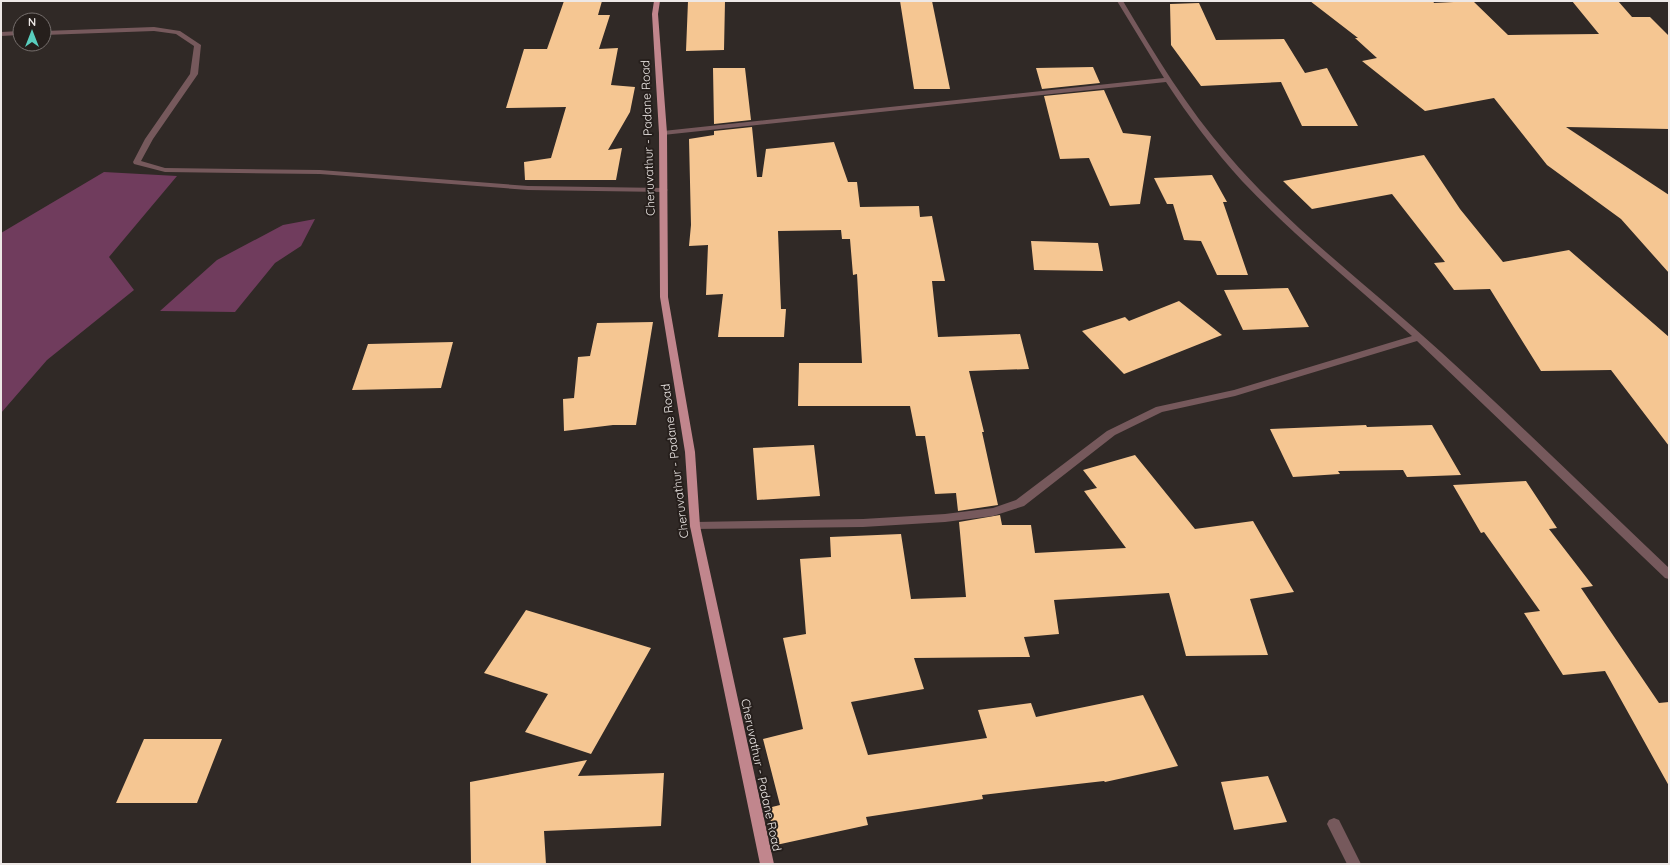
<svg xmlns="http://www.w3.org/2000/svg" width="1670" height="865" viewBox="0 0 1670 865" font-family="Quicksand,sans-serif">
	<rect width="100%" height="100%" fill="#302926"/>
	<path fill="#703c5d" d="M 104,172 L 177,176 L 109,257 L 134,290 L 47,360 L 1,413 L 1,233 Z
		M 315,219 L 301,246 L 275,263 L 235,312 L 160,311 L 217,260 L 283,225 Z"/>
	<path fill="#f5c692" d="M 564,1 L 602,1 L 598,15 L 610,15 L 599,49 L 618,48 L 611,85 L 635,87 L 630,112 L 608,150 L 622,148 L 616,180 L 525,180 L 524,162 L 551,158 L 566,107 L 506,108 L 524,49 L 547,49 Z
		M 688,1 L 725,1 L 724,50 L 686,51 Z
		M 900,1 L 932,1 L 950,89 L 914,89 Z
		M 1310,1 L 1433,1 L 1434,3 L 1473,1 L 1508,35 L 1599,34 L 1572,1 L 1618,1 L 1632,17 L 1650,17 L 1669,36 L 1669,129 L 1566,127 L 1669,195 L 1669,273 L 1621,219 L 1547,165 L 1494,98 L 1425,111 L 1362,61 L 1377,58 L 1355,38 L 1358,38 Z
		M 1199,3 L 1216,40 L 1284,39 L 1305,73 L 1327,68 L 1358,126 L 1302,126 L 1281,82 L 1201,86 L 1171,45 L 1170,4 Z
		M 1093,67 L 1100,83 L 1042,89 L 1036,68 Z
		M 713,68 L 745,68 L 751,120 L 714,124 Z
		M 1104,90 L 1123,133 L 1151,136 L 1140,204 L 1110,206 L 1089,158 L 1060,159 L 1044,96 Z
		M 752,127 L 757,177 L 762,177 L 766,149 L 834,142 L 848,182 L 857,182 L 860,207 L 919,206 L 920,217 L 932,216 L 945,281 L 932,281 L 938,337 L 1020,334 L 1029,369 L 969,371 L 984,432 L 982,432 L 998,505 L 958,511 L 956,493 L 935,494 L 925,436 L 916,436 L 910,406 L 798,406 L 799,363 L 862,363 L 857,274 L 853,275 L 850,239 L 842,239 L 841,230 L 778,231 L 781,309 L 786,309 L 784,337 L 718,337 L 723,294 L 706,295 L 708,245 L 689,246 L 691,225 L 689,139 L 714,135 L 714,131 Z
		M 1424,155 L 1460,209 L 1503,262 L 1569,250 L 1669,337 L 1669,446 L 1611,370 L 1541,371 L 1490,289 L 1454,290 L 1434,263 L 1445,262 L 1392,194 L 1312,209 L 1283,181 Z
		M 1212,175 L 1227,202 L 1223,202 L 1248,275 L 1217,275 L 1201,241 L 1184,240 L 1173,204 L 1167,204 L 1154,178 Z
		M 1031,241 L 1098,243 L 1103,271 L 1034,270 Z
		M 1288,288 L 1309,327 L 1243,330 L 1224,290 Z
		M 1179,301 L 1222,335 L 1124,374 L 1082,331 L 1125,317 L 1129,321 Z
		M 653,322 L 636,425 L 613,425 L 564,431 L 563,399 L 574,398 L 578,357 L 590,356 L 597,323 Z
		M 453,342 L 441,388 L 352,390 L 368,344 Z
		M 1366,425 L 1367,427 L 1432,425 L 1461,475 L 1407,477 L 1403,470 L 1338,471 L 1340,474 L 1293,477 L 1270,429 Z
		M 814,445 L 820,496 L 757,500 L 753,448 Z
		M 1135,455 L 1195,529 L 1253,521 L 1294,592 L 1250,599 L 1268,655 L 1186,656 L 1169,593 L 1054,600 L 1059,634 L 1024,637 L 1030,657 L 914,658 L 924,689 L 851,702 L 868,755 L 987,738 L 978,710 L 1031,703 L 1036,717 L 1143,695 L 1178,766 L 1105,782 L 1104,781 L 982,795 L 983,799 L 866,817 L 868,825 L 776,845 L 768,808 L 780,805 L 763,739 L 803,729 L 783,638 L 806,634 L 800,559 L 831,557 L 830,537 L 901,534 L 911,599 L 966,597 L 959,522 L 1000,515 L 1002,525 L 1031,525 L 1035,553 L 1126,548 L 1084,491 L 1097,488 L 1083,470 Z
		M 1526,481 L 1557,528 L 1549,529 L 1593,586 L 1581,588 L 1659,703 L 1669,702 L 1669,786 L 1605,671 L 1563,675 L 1524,613 L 1540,611 L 1484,532 L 1481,533 L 1453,485 Z
		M 526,610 L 651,648 L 591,754 L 525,732 L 548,694 L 484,673 Z
		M 144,739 L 222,739 L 197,803 L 116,803 Z
		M 587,760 L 578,776 L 664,773 L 661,826 L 544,831 L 546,864 L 471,864 L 470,782 Z
		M 1268,776 L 1287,822 L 1234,830 L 1221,782 Z"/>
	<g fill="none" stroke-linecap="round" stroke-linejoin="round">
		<path fill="#76595c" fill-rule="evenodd" d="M 1117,1 L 1123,1 C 1155,55 1187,108 1228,155 C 1291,229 1370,287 1441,352 C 1519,423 1593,496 1669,568 L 1669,579 L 1665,578 L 1417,341 L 1235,396 L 1162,412 L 1115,435 L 1024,506 L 993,516 L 945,522 L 863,527 L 691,529 L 690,526 L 691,523 L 695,522 L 863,519 L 945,514 L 993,508 L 1016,500 L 1107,431 L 1156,407 L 1234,390 L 1412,336 C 1355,285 1295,237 1242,181 C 1214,150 1189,117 1166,82 L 663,135 L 659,133 L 663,131 L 1164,78 Z
			M 154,27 L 180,31 L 201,45 L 198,74 L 153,139 L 141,161 L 165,168 L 320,170 L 528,186 L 664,188 L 668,190 L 664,192 L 528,190 L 320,174 L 165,172 L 134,164 L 133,162 L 145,139 L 190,74 L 194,46 L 176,34 L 154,31 L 44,35 L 44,31 Z
			M 20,31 L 20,35 L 1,36 L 1,32 Z
			M 1334,818 L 1339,820 L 1361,864 L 1347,864 L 1327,824 L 1329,820 Z"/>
		<path fill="#c1868d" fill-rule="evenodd" d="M 654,1 L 660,1 L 658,14 L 667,133 L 668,297 L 695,452 L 700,526 L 774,864 L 760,864 L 690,526 L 685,452 L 660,297 L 659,133 L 652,14 Z"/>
	</g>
	<g text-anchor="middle" stroke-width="4" stroke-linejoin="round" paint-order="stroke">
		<g font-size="12" fill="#ede8e6" stroke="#261f1c">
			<text transform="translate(648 138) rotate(-92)" y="4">Cheruvathur - Padane Road</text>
			<text transform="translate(675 461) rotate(-97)" y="4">Cheruvathur - Padane Road</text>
			<text transform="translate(761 775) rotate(78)" y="4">Cheruvathur - Padane Road</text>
		</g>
	</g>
	<rect width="1670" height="865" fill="none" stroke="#ede8e6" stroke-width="4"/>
	<g transform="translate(32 32)"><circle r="19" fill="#261f1c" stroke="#766f6d"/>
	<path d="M0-3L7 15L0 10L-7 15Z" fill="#59cebe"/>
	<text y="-6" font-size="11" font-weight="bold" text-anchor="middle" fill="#ede8e6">N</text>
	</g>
</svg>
